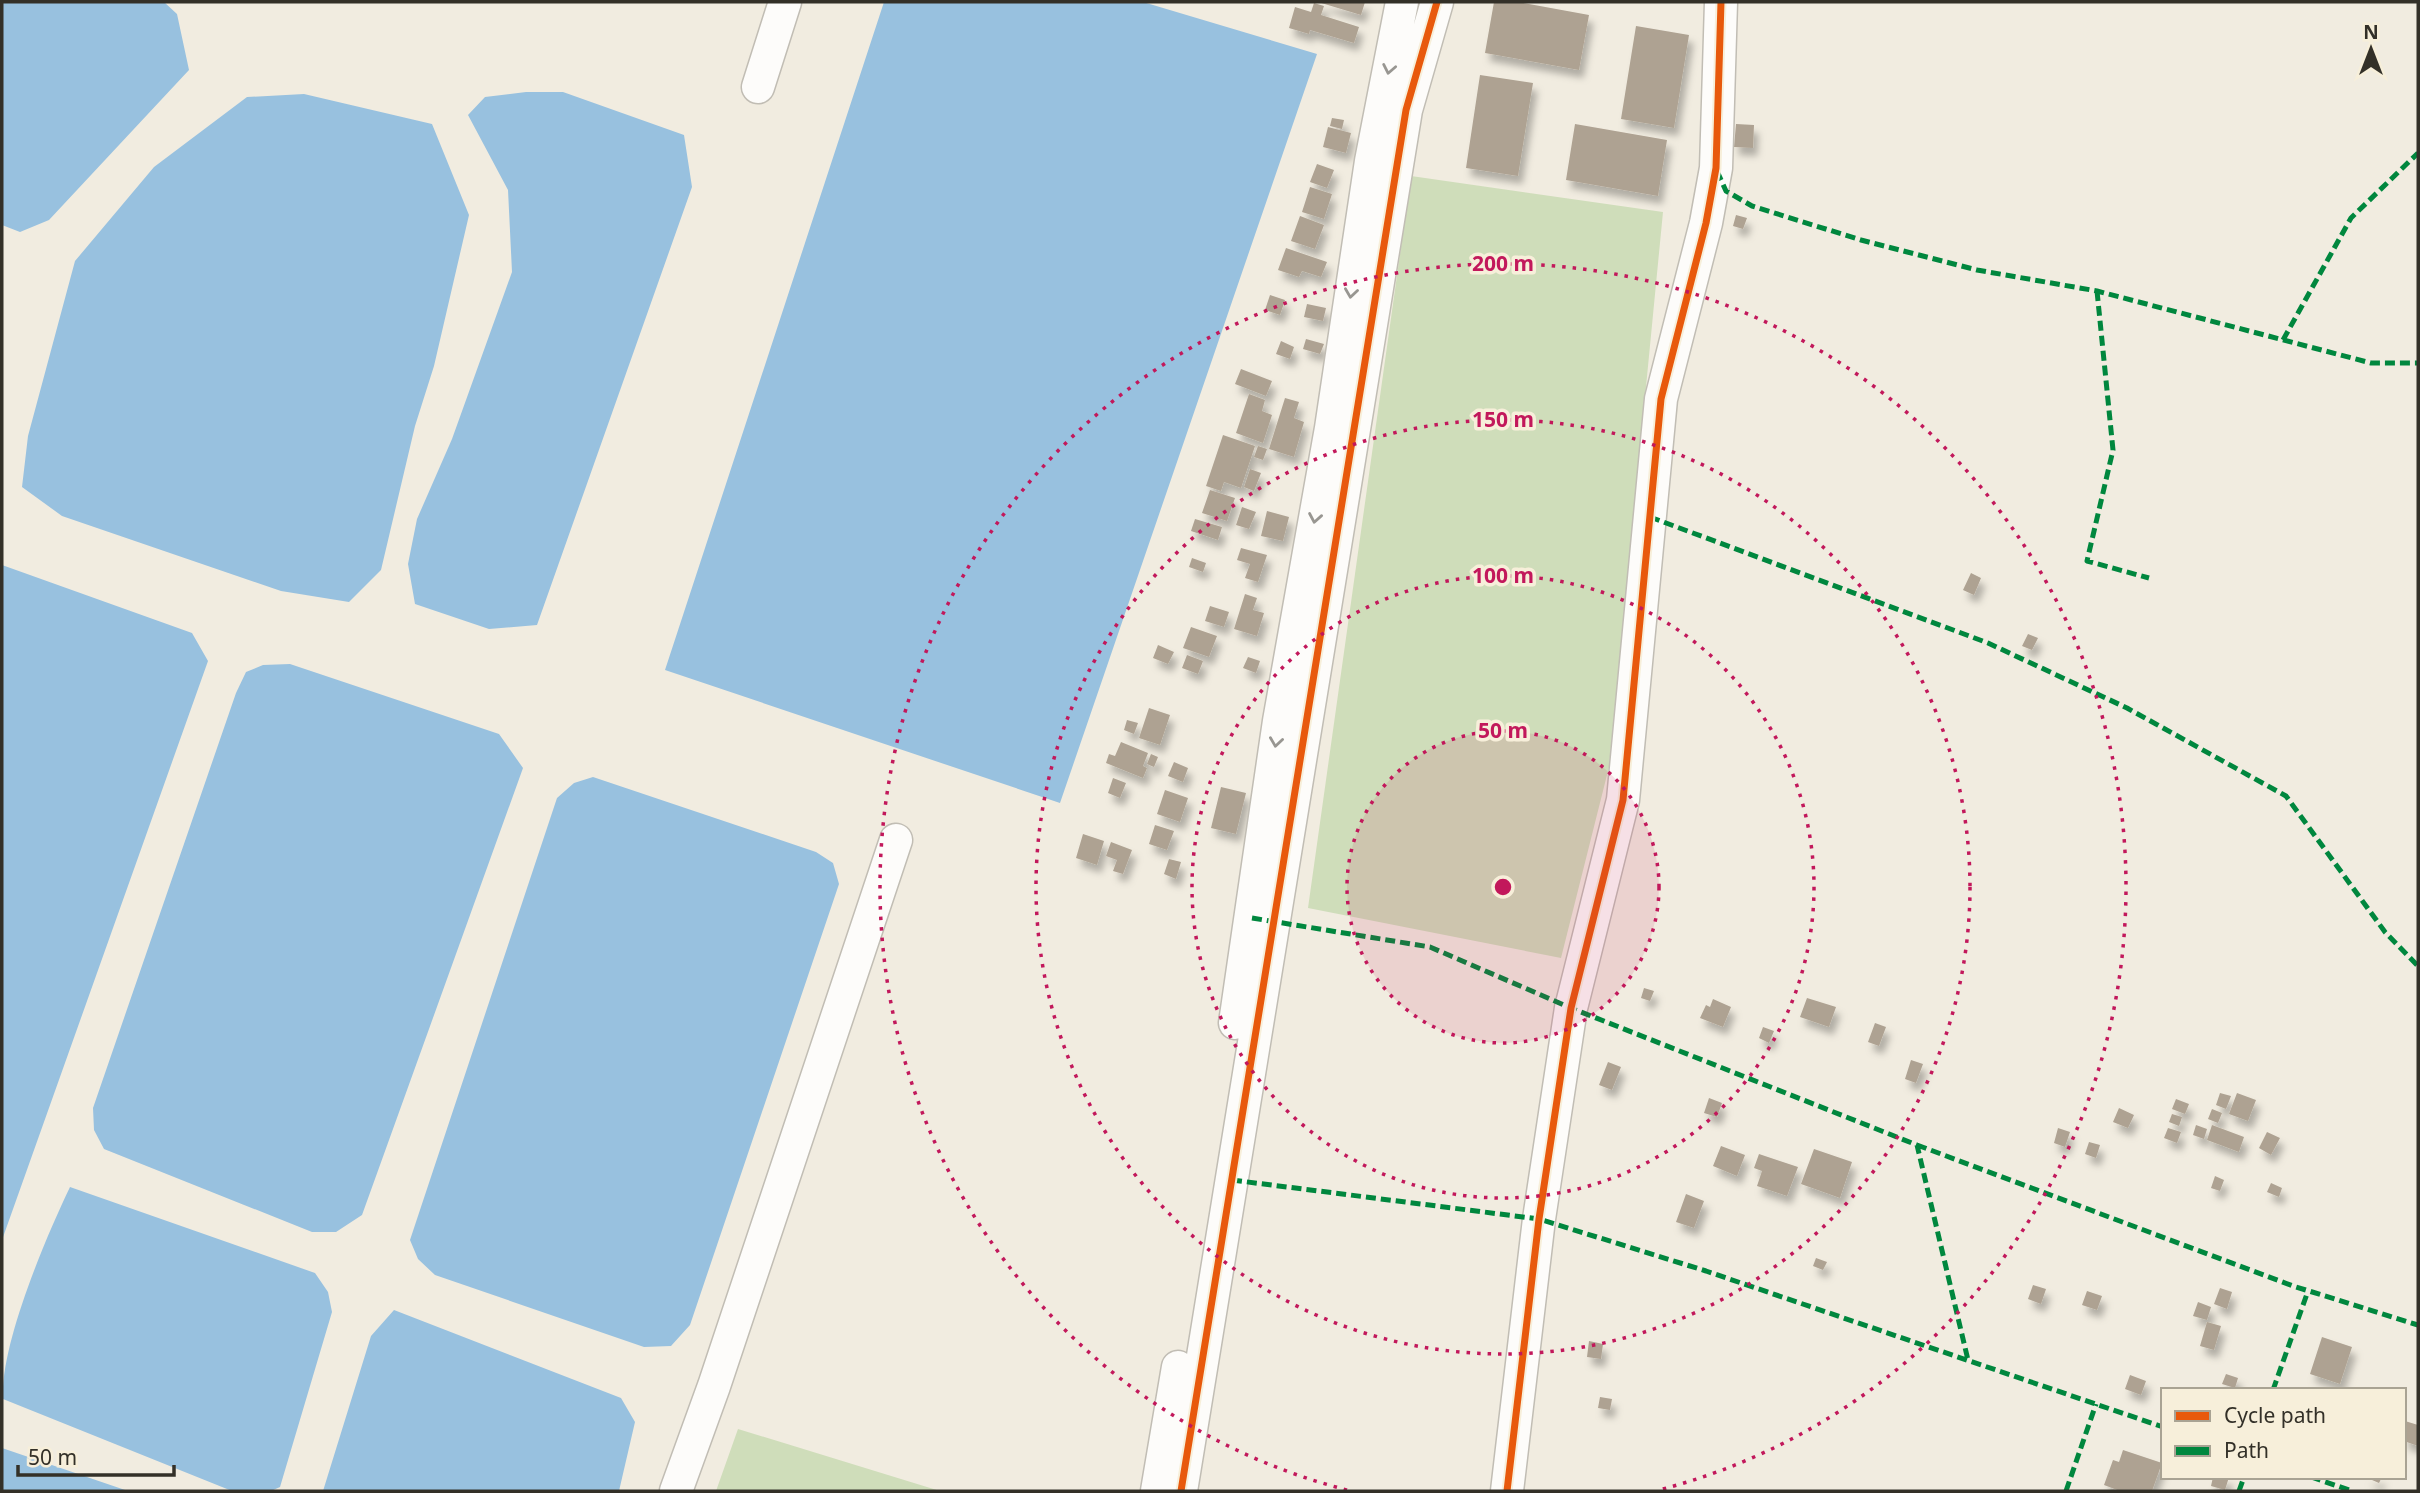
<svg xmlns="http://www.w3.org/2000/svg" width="2420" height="1493" viewBox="0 0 2420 1493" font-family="'Noto Sans',sans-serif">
	<defs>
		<filter id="shadow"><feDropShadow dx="4.5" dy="8" stdDeviation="3.5" flood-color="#0004"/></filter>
	</defs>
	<rect width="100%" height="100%" fill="#f1ece0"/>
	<path fill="#cfddba" d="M 1411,176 L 1663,212 L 1609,767 L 1561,958 L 1308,908 Z
		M 738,1429 L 940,1491 L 716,1491 Z"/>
	<path fill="#98c1df" d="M 2,2 L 164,2 L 177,14 L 189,70 L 49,220 L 20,232 L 2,225 Z
		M 884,2 L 1143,2 L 1317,54 L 1060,803 L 665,670 Z
		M 526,92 L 563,92 L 684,135 L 692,187 L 537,625 L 489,629 L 415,604 L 408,564 L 417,519 L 452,439 L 512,272 L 508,190 L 468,115 L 485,97 Z
		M 304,94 L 432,124 L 469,215 L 434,366 L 415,426 L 381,570 L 349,602 L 281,591 L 62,516 L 22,487 L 28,436 L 75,261 L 154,167 L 247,97 Z
		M 2,565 L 192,633 L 208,661 L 2,1240 Z
		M 290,664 L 499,734 L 523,768 L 362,1215 L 336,1232 L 312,1232 L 104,1149 L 94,1130 L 93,1108 L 236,693 L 246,672 L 263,665 Z
		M 593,777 L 816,852 L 833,863 L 839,884 L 690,1325 L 671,1346 L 644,1347 L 435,1275 L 418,1259 L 410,1240 L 557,798 L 574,783 Z
		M 70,1187 L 315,1273 L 328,1292 L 332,1312 L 280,1487 L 271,1491 L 232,1491 L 3,1399 C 0,1345 46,1237 70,1187 Z
		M 394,1310 L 621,1398 L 635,1422 L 619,1491 L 323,1491 L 371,1336 Z
		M 2,1448 L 128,1491 L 2,1491 Z"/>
	<path fill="#aea292" filter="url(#shadow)" d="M 1318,2 L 1365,2 L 1361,15 Z
		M 1494,2 L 1518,2 L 1589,15 L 1579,70 L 1485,53 Z
		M 1314,3 L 1324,6 L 1321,15 L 1359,27 L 1354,43 L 1310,30 L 1309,34 L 1289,28 L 1295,7 L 1311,12 Z
		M 1636,26 L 1689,35 L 1674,128 L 1621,119 Z
		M 1480,75 L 1533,83 L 1518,176 L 1466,168 Z
		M 1332,118 L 1344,120 L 1342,129 L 1330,126 Z
		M 1575,124 L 1667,140 L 1658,196 L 1566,180 Z
		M 1736,124 L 1754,125 L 1753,148 L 1734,147 Z
		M 1328,127 L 1351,133 L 1346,153 L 1323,147 Z
		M 1317,164 L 1334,170 L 1327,188 L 1310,182 Z
		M 1310,187 L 1332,194 L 1324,219 L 1302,212 Z
		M 1736,215 L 1747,218 L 1743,229 L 1733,226 Z
		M 1300,216 L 1324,225 L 1315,249 L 1291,241 Z
		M 1286,248 L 1327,262 L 1321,277 L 1302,271 L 1299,277 L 1278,270 Z
		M 1270,295 L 1285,300 L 1280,315 L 1265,310 Z
		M 1307,304 L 1326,308 L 1323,321 L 1304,317 Z
		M 1306,339 L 1324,344 L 1320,354 L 1303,349 Z
		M 1281,341 L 1294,347 L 1290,359 L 1276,354 Z
		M 1241,369 L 1272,381 L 1266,396 L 1235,384 Z
		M 1249,394 L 1265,400 L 1262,411 L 1272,415 L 1263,443 L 1236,433 Z
		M 1285,398 L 1299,402 L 1294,418 L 1304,422 L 1294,457 L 1269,449 Z
		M 1223,435 L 1255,446 L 1241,488 L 1224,482 L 1221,491 L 1206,486 Z
		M 1258,446 L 1267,449 L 1263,460 L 1254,457 Z
		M 1250,469 L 1261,473 L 1254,491 L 1244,487 Z
		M 1210,490 L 1235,498 L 1227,521 L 1202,513 Z
		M 1242,507 L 1256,512 L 1249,529 L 1236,525 Z
		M 1267,511 L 1289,517 L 1283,541 L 1261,536 Z
		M 1195,519 L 1222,527 L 1218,540 L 1191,531 Z
		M 1241,548 L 1267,555 L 1258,582 L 1245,578 L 1250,564 L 1237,560 Z
		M 1192,558 L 1206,563 L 1203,572 L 1189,567 Z
		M 1971,573 L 1981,578 L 1974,595 L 1963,590 Z
		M 1245,594 L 1257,598 L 1253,610 L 1264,613 L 1257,636 L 1234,629 Z
		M 1210,606 L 1229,612 L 1224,627 L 1205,621 Z
		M 1191,627 L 1217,636 L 1209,657 L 1183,648 Z
		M 2028,634 L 2038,638 L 2032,650 L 2022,646 Z
		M 1158,645 L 1174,652 L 1168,664 L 1153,658 Z
		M 1187,655 L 1203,661 L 1198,674 L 1182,668 Z
		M 1248,657 L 1260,661 L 1256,673 L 1243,668 Z
		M 1149,708 L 1170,715 L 1160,745 L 1139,738 Z
		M 1127,720 L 1138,723 L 1134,734 L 1124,730 Z
		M 1121,742 L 1148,753 L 1143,766 L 1147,768 L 1143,778 L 1106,763 L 1109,754 L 1115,756 Z
		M 1151,754 L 1158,757 L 1154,767 L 1147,764 Z
		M 1174,762 L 1188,768 L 1183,782 L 1168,776 Z
		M 1113,778 L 1126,783 L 1120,798 L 1108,793 Z
		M 1221,787 L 1246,793 L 1236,834 L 1211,828 Z
		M 1165,790 L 1188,798 L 1180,822 L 1157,814 Z
		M 1155,825 L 1174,831 L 1167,850 L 1149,844 Z
		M 1083,834 L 1104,841 L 1097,865 L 1076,858 Z
		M 1111,842 L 1132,850 L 1123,874 L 1113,871 L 1117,860 L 1106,856 Z
		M 1169,859 L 1181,862 L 1176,879 L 1164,874 Z
		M 1644,988 L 1654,991 L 1650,1001 L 1641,998 Z
		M 1807,998 L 1836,1007 L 1829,1027 L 1800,1017 Z
		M 1713,999 L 1731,1007 L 1723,1027 L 1700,1018 L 1706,1005 L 1710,1007 Z
		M 1875,1023 L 1886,1027 L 1879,1046 L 1868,1042 Z
		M 1763,1027 L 1774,1031 L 1769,1043 L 1759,1038 Z
		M 1911,1060 L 1923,1064 L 1916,1083 L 1905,1079 Z
		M 1608,1062 L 1621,1067 L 1612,1090 L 1599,1085 Z
		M 2220,1093 L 2231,1096 L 2226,1109 L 2216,1105 Z
		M 2237,1093 L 2256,1100 L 2248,1121 L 2229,1114 Z
		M 1709,1098 L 1722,1103 L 1717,1117 L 1704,1113 Z
		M 2176,1099 L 2189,1104 L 2185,1114 L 2172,1109 Z
		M 2119,1108 L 2134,1115 L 2128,1128 L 2113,1122 Z
		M 2212,1109 L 2222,1113 L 2218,1123 L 2208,1119 Z
		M 2172,1114 L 2182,1117 L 2179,1126 L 2169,1122 Z
		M 2196,1125 L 2207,1129 L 2204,1139 L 2193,1135 Z
		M 2212,1125 L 2244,1137 L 2239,1152 L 2207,1140 Z
		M 2058,1128 L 2070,1132 L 2065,1147 L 2054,1143 Z
		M 2168,1128 L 2181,1132 L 2177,1143 L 2164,1138 Z
		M 2267,1132 L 2280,1138 L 2271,1155 L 2259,1148 Z
		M 2089,1142 L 2100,1145 L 2096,1158 L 2085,1154 Z
		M 1721,1146 L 1745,1155 L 1737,1176 L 1713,1166 Z
		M 1814,1149 L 1852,1162 L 1840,1198 L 1801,1184 Z
		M 1759,1154 L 1798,1167 L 1787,1196 L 1757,1186 L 1762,1171 L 1754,1168 Z
		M 2215,1176 L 2224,1180 L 2220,1191 L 2211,1188 Z
		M 2271,1183 L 2282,1188 L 2279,1197 L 2267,1192 Z
		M 1686,1194 L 1704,1201 L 1694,1228 L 1676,1222 Z
		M 1816,1258 L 1827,1262 L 1823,1270 L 1813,1266 Z
		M 2033,1285 L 2046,1289 L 2041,1304 L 2028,1299 Z
		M 2220,1288 L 2232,1292 L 2227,1309 L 2214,1304 Z
		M 2087,1291 L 2102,1296 L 2097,1310 L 2082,1305 Z
		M 2198,1302 L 2211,1307 L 2207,1320 L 2193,1316 Z
		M 2207,1322 L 2221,1326 L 2214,1350 L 2200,1346 Z
		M 2322,1337 L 2352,1347 L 2340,1384 L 2310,1374 Z
		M 1589,1341 L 1603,1344 L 1601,1359 L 1587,1357 Z
		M 2226,1374 L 2238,1378 L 2235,1388 L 2222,1384 Z
		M 2130,1375 L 2146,1381 L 2141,1395 L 2125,1389 Z
		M 1600,1397 L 1612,1399 L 1610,1410 L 1598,1408 Z
		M 2405,1421 L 2418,1425 L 2418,1446 L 2404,1441 Z
		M 2123,1450 L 2162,1463 L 2152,1491 L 2120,1491 L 2104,1485 L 2113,1460 L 2119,1462 Z
		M 2213,1477 L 2229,1477 L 2225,1490 L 2211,1486 Z
		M 2365,1477 L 2382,1477 L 2379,1483 Z"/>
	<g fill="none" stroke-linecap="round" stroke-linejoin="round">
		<defs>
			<path id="minor" d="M 758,87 L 785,2
				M 1235,1023 L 1279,721 L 1331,428 L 1371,161 L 1402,2
				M 676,1491 L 714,1386 L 896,840
				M 1157,1491 L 1178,1367
				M 1181,1491 L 1406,110 L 1437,2
				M 1507,1491 L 1539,1219 L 1571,1008 L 1623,800 L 1661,399 L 1706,223 L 1716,168 L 1721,2"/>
		</defs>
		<use href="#minor" stroke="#c1bdb4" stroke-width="35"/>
		<use href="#minor" stroke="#fdfcfa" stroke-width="32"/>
		<path stroke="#00873e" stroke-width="5" stroke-dasharray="10 5" stroke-linecap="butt" d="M 1717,171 L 1726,191 L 1752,206 L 1861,240 L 1977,270 L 2097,291 L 2371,363 L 2418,363
			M 2097,291 L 2113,450 L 2087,561 L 2149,578
			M 2283,340 L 2351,218 L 2418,153
			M 1650,517 L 1988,643 L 2127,708 L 2286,796 L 2385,932 L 2418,966
			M 1252,918 L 1430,947 L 1571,1008 L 1917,1145 L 1968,1360
			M 1917,1145 L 2293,1286 L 2418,1325
			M 1232,1180 L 1539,1219 L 1706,1271 L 2163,1427
			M 2273,1390 L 2308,1291
			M 2311,1477 L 2352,1491
			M 2066,1491 L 2096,1404
			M 2239,1491 L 2244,1477"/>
		<defs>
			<path id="cycleway" d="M 1181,1491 L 1406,110 L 1437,2
				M 1507,1491 L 1539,1219 L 1571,1008 L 1623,800 L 1661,399 L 1706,223 L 1716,168 L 1721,2"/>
		</defs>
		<use href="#cycleway" stroke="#f7efda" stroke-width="11"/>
		<use href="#cycleway" stroke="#e8590c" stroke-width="7"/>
	</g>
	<defs><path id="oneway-chevron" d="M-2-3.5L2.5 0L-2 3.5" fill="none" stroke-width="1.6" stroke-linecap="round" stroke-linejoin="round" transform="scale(1.75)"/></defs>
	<g stroke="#989691">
		<use href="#oneway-chevron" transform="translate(1389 69) rotate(101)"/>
		<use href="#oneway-chevron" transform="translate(1351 293) rotate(98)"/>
		<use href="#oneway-chevron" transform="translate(1315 518) rotate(100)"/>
		<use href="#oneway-chevron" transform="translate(1276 742) rotate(98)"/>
	</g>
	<circle cx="1503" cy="887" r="156" fill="#c2185b" fill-opacity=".12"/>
	<g fill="none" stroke="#c2185b" stroke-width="3.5" stroke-dasharray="3.5 7">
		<circle cx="1503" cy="887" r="156"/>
		<circle cx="1503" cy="887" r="311"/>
		<circle cx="1503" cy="887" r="467"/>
		<path d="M1347 1490A623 623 0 1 1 1659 1490"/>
	</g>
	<circle cx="1503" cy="887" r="10" fill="#c2185b" stroke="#f7efda" stroke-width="3.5"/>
	<g font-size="21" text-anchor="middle" font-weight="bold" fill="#c2185b" stroke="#f7efda" stroke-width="7" stroke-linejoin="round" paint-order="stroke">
		<text x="1503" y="271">200 m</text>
		<text x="1503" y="427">150 m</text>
		<text x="1503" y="583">100 m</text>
		<text x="1503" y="738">50 m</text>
	</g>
	<rect width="2420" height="1493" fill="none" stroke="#333028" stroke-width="7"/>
	<rect x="2161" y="1388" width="245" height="91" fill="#f7efda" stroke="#a9a393" stroke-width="2"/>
	<rect x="2175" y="1411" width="35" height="10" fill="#e8590c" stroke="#a9a393" stroke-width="2"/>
	<text x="2224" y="1423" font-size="21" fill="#333028">Cycle path</text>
	<rect x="2175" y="1446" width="35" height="10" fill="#00873e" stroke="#a9a393" stroke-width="2"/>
	<text x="2224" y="1458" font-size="21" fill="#333028">Path</text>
	<g transform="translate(2371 49)" stroke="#f7efda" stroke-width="5" paint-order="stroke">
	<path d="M0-5L12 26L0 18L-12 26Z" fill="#333028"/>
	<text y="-10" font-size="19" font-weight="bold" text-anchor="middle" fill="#333028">N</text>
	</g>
	<path d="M18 1465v10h156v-10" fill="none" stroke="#333028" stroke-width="3.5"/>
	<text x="28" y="1465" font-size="21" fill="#333028" stroke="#f7efda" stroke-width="5" paint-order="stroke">50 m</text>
</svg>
